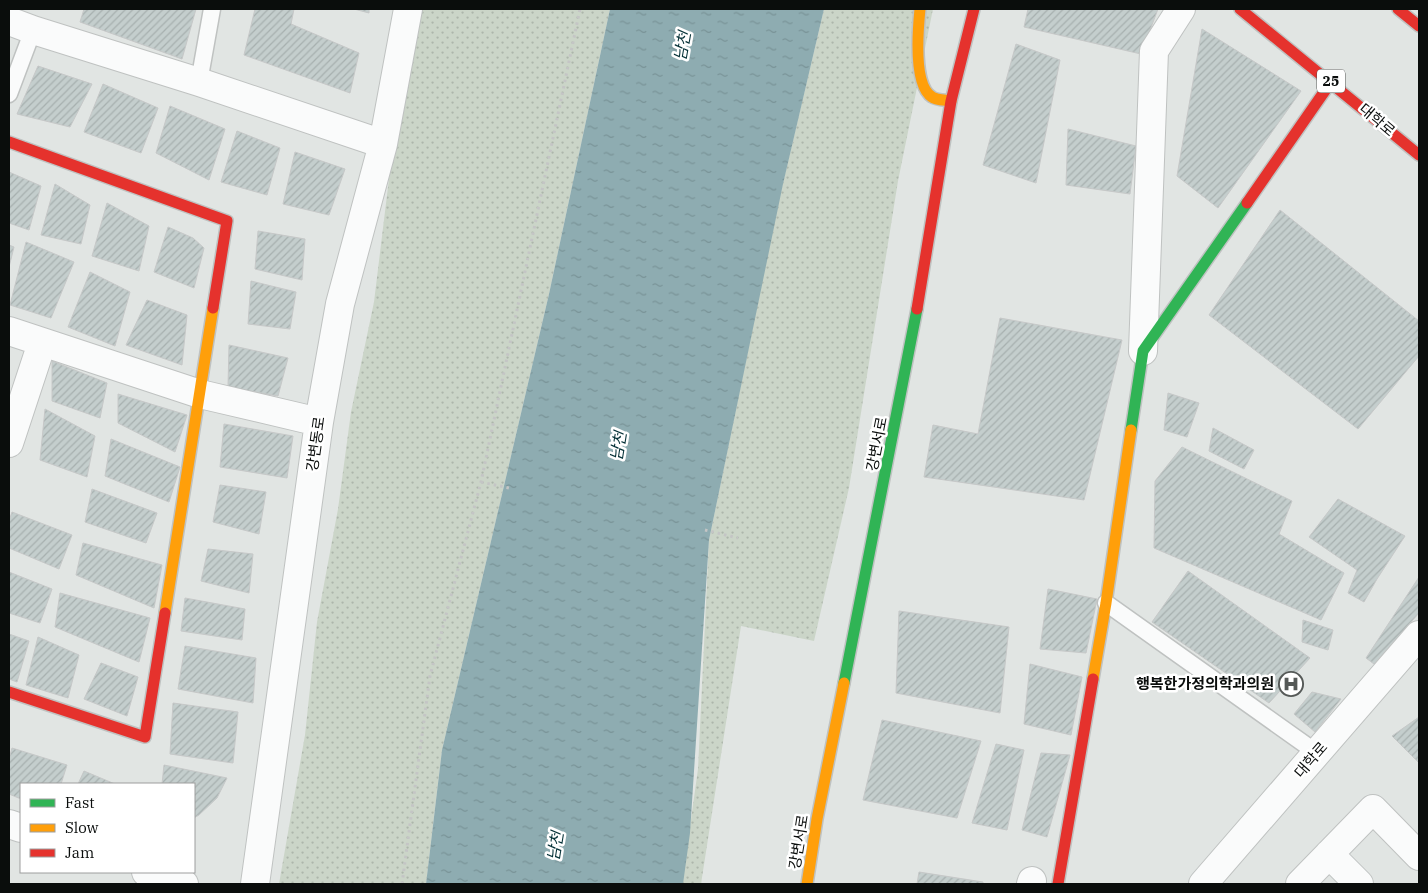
<svg xmlns="http://www.w3.org/2000/svg" width="1428" height="893" viewBox="0 0 1428 893" font-family="'IBM Plex Serif','Noto Sans KR',serif">
	<defs>
		<pattern id="park-dots" width="8" height="8" patternUnits="userSpaceOnUse" patternTransform="scale(1.25)"><rect width="8" height="8" fill="#cbd5c8"/><path d="M2 2h.1M6 6h.1" fill="none" stroke="#adb6ab" stroke-width="1.8" stroke-linecap="round"/></pattern>
		<pattern id="water-ripples" width="26" height="14" patternUnits="userSpaceOnUse" patternTransform="scale(1.25)"><rect width="26" height="14" fill="#8eacb1"/><path d="M2 4q2-2 4 0t4 0M15 11q2-2 4 0t4 0" fill="none" stroke="#799397"/></pattern>
		<pattern id="building-hatch" width="6" height="6" patternUnits="userSpaceOnUse" patternTransform="scale(1.25)"><rect width="6" height="6" fill="#c4cecd"/><path d="M-1 1l2-2M0 6l6-6M5 7l2-2" fill="none" stroke="#a7b0af"/></pattern>
	</defs>
	<rect width="100%" height="100%" fill="#e1e5e3"/>
	<path fill="url(#park-dots)" d="M 421,9 L 610,9 L 549,294 L 442,750 L 426,884 L 279,884 L 305,735 L 317,622 L 338,509 L 351,412 L 374,302 L 392,154 Z
		M 824,9 L 933,9 L 898,181 L 849,488 L 814,641 L 741,626 L 701,884 L 682,884 L 698,769 L 709,540 L 778,204 Z"/>
	<path fill="url(#water-ripples)" d="M 610,9 L 824,9 L 783,184 L 709,540 L 690,833 L 683,884 L 426,884 L 442,750 L 549,294 Z"/>
	<path fill="url(#building-hatch)" stroke="#c6c8c8" d="M 84,9 L 196,9 L 182,59 L 80,22 Z
		M 255,9 L 294,9 L 291,24 L 359,53 L 350,93 L 244,55 Z
		M 354,9 L 369,9 L 369,13 Z
		M 1028,9 L 1158,9 L 1141,54 L 1024,27 Z
		M 1202,29 L 1301,91 L 1218,208 L 1177,176 Z
		M 1016,44 L 1060,60 L 1036,183 L 983,165 Z
		M 38,66 L 92,84 L 70,127 L 17,114 Z
		M 103,84 L 158,108 L 141,153 L 84,132 Z
		M 170,106 L 225,129 L 209,180 L 156,153 Z
		M 1068,129 L 1136,146 L 1130,194 L 1066,185 Z
		M 237,131 L 280,148 L 267,195 L 221,182 Z
		M 295,152 L 345,169 L 329,215 L 283,204 Z
		M 9,172 L 41,186 L 29,230 L 9,223 Z
		M 55,184 L 90,205 L 81,244 L 41,235 Z
		M 107,203 L 149,226 L 139,271 L 92,256 Z
		M 1280,210 L 1419,321 L 1419,356 L 1358,429 L 1209,315 Z
		M 168,227 L 193,238 L 204,248 L 194,288 L 154,272 Z
		M 258,231 L 305,239 L 302,280 L 255,269 Z
		M 26,242 L 74,262 L 51,318 L 10,305 Z
		M 9,245 L 14,247 L 9,267 Z
		M 90,272 L 130,292 L 115,346 L 68,327 Z
		M 251,281 L 296,292 L 290,329 L 248,324 Z
		M 147,300 L 187,315 L 182,365 L 126,345 Z
		M 1000,318 L 1122,340 L 1084,500 L 924,477 L 933,425 L 978,434 Z
		M 229,345 L 288,358 L 278,396 L 228,387 Z
		M 52,361 L 107,383 L 100,418 L 52,401 Z
		M 1168,393 L 1199,403 L 1187,437 L 1164,430 Z
		M 118,394 L 187,415 L 175,452 L 118,423 Z
		M 45,409 L 95,436 L 87,477 L 40,460 Z
		M 224,424 L 293,436 L 287,478 L 220,467 Z
		M 1213,428 L 1254,450 L 1244,469 L 1209,451 Z
		M 111,439 L 180,467 L 169,502 L 105,476 Z
		M 1182,447 L 1292,501 L 1279,534 L 1344,573 L 1321,620 L 1154,548 L 1155,481 Z
		M 220,485 L 266,492 L 259,534 L 213,522 Z
		M 92,489 L 157,513 L 146,543 L 85,522 Z
		M 1338,499 L 1405,536 L 1377,579 L 1364,602 L 1348,593 L 1357,570 L 1309,537 Z
		M 12,512 L 72,535 L 59,569 L 9,548 L 9,521 Z
		M 83,543 L 162,565 L 154,608 L 76,575 Z
		M 208,549 L 253,554 L 249,593 L 201,581 Z
		M 1188,571 L 1310,658 L 1269,703 L 1152,622 Z
		M 9,572 L 52,589 L 40,623 L 9,613 Z
		M 1419,577 L 1419,613 L 1374,664 L 1366,658 Z
		M 1048,589 L 1097,599 L 1086,653 L 1040,649 Z
		M 60,593 L 150,618 L 139,662 L 55,627 Z
		M 185,598 L 245,609 L 242,640 L 181,631 Z
		M 899,611 L 1009,627 L 1000,713 L 896,693 Z
		M 1303,620 L 1333,630 L 1328,650 L 1302,642 Z
		M 9,634 L 29,641 L 17,682 L 9,679 Z
		M 38,637 L 79,655 L 68,698 L 26,685 Z
		M 185,646 L 256,658 L 253,703 L 178,689 Z
		M 101,663 L 138,677 L 127,716 L 84,699 Z
		M 1030,664 L 1082,677 L 1071,735 L 1024,724 Z
		M 1312,692 L 1341,699 L 1315,732 L 1294,714 Z
		M 173,703 L 238,712 L 233,763 L 170,754 Z
		M 1419,717 L 1419,763 L 1392,736 Z
		M 882,720 L 981,741 L 957,818 L 863,800 Z
		M 996,744 L 1024,750 L 1007,830 L 972,823 Z
		M 12,748 L 67,765 L 61,784 L 21,784 L 21,799 L 9,794 L 9,759 Z
		M 1041,753 L 1070,755 L 1047,837 L 1022,830 Z
		M 164,765 L 227,778 L 217,798 L 199,815 L 194,818 L 194,784 L 162,784 Z
		M 84,771 L 115,784 L 78,784 Z
		M 919,872 L 983,882 L 983,884 L 917,884 Z"/>
	<g fill="none" stroke-linecap="round" stroke-linejoin="round">
		<defs>
			<path id="lane" d="M 199,82 L 212,9
				M 9,94 L 33,30
				M 1106,603 L 1317,753"/>
			<path id="street" d="M 9,21 L 33,30 L 199,82 L 383,144
				M 9,331 L 200,394 L 319,422
				M 1143,351 L 1154,51 L 1181,9
				M 9,443 L 42,343
				M 9,824 L 21,828
				M 1329,854 L 1359,884
				M 146,872 L 184,884
				M 255,884 L 319,422 L 340,304 L 383,144 L 408,9
				M 1031,884 L 1032,881
				M 1203,884 L 1419,635
				M 1300,884 L 1373,809 L 1419,856"/>
			<path id="fast" d="M 1131,430 L 1143,351 L 1247,203
				M 844,683 L 917,309"/>
			<path id="slow" d="M 920,9 C 918,29 913,85 932,97 C 936,100 945,100 951,101
				M 165,613 L 213,308
				M 1093,679 L 1106,603 L 1131,430
				M 807,884 L 817,819 L 844,683"/>
			<path id="jam" d="M 1240,9 L 1419,155
				M 1398,9 L 1419,26
				M 9,142 L 227,221 L 213,308
				M 1247,203 L 1331,82
				M 917,309 L 951,101 L 974,9
				M 9,692 L 145,737 L 165,613
				M 1058,884 L 1093,679"/>
		</defs>
		<use href="#lane" stroke="#bfc2c1" stroke-width="19"/>
		<use href="#street" stroke="#bfc2c1" stroke-width="30"/>
		<use href="#fast" stroke="#bfc2c1" stroke-width="14"/>
		<use href="#slow" stroke="#bfc2c1" stroke-width="14"/>
		<use href="#jam" stroke="#bfc2c1" stroke-width="14"/>
		<path stroke="#c4c5c5" stroke-width="3" stroke-dasharray="2.5 4" stroke-linecap="butt" d="M 481,482 L 509,488
			M 705,530 L 738,538
			M 402,884 L 430,676 L 481,482 L 580,9"/>
		<use href="#lane" stroke="#fafbfb" stroke-width="16"/>
		<use href="#street" stroke="#fafbfb" stroke-width="28"/>
		<use href="#fast" stroke="#30b455" stroke-width="11"/>
		<use href="#slow" stroke="#ff9f0a" stroke-width="11"/>
		<use href="#jam" stroke="#e5322d" stroke-width="11"/>
	</g>
	<defs>
		<symbol id="hospital-ring" viewBox="-11 -11 22 22"><circle r="9.5" fill="#fff" stroke="#555957" stroke-width="1.5"/><path d="M-5-5h3v3.5h4V-5h3V5h-3V1.5h-4V5h-3Z" fill="#555957"/></symbol>
	</defs>
	<g fill-rule="evenodd">
		<use href="#hospital-ring" x="1277" y="670" width="28" height="28"/>
	</g>
	<g text-anchor="middle" stroke-width="5" stroke-linejoin="round" paint-order="stroke">
		<rect fill="#fff" stroke="#545655" stroke-width="1" x="1317" y="69.5" width="28" height="23" rx="4"/>
		<g font-size="14" font-weight="bold" fill="#0a0d0c">
			<text x="1331" y="86">25</text>
		</g>
		<g font-size="15" fill="#0a0d0c" stroke="#fff">
			<text transform="translate(1377 120) rotate(40)" y="5">대학로</text>
			<text transform="translate(316 444) rotate(-82)" y="5">강변동로</text>
			<text transform="translate(877 444) rotate(-79)" y="5">강변서로</text>
			<text transform="translate(1311 760) rotate(-49)" y="5">대학로</text>
			<text transform="translate(799 842) rotate(-81)" y="5">강변서로</text>
		</g>
		<g font-size="15" font-weight="bold" fill="#0a0d0c" stroke="#fff" text-anchor="end">
			<text x="1274" y="689">행복한가정의학과의원</text>
		</g>
		<g font-size="16" font-style="italic" fill="#053137" stroke="#fff">
			<text transform="translate(682 46) rotate(-80)" y="6">남천</text>
			<text transform="translate(618 446) rotate(-81)" y="6">남천</text>
			<text transform="translate(555 846) rotate(-81)" y="6">남천</text>
		</g>
	</g>
	<rect width="1428" height="893" fill="none" stroke="#0a0d0c" stroke-width="20"/>
	<rect x="20" y="783" width="175" height="90" fill="#ffffff" stroke="#9d9e9e"/>
	<rect x="30" y="799" width="25" height="8" fill="#30b455" stroke="#9d9e9e"/>
	<text x="65" y="808" font-size="15" fill="#0a0d0c">Fast</text>
	<rect x="30" y="824" width="25" height="8" fill="#ff9f0a" stroke="#9d9e9e"/>
	<text x="65" y="833" font-size="15" fill="#0a0d0c">Slow</text>
	<rect x="30" y="849" width="25" height="8" fill="#e5322d" stroke="#9d9e9e"/>
	<text x="65" y="858" font-size="15" fill="#0a0d0c">Jam</text>
</svg>
